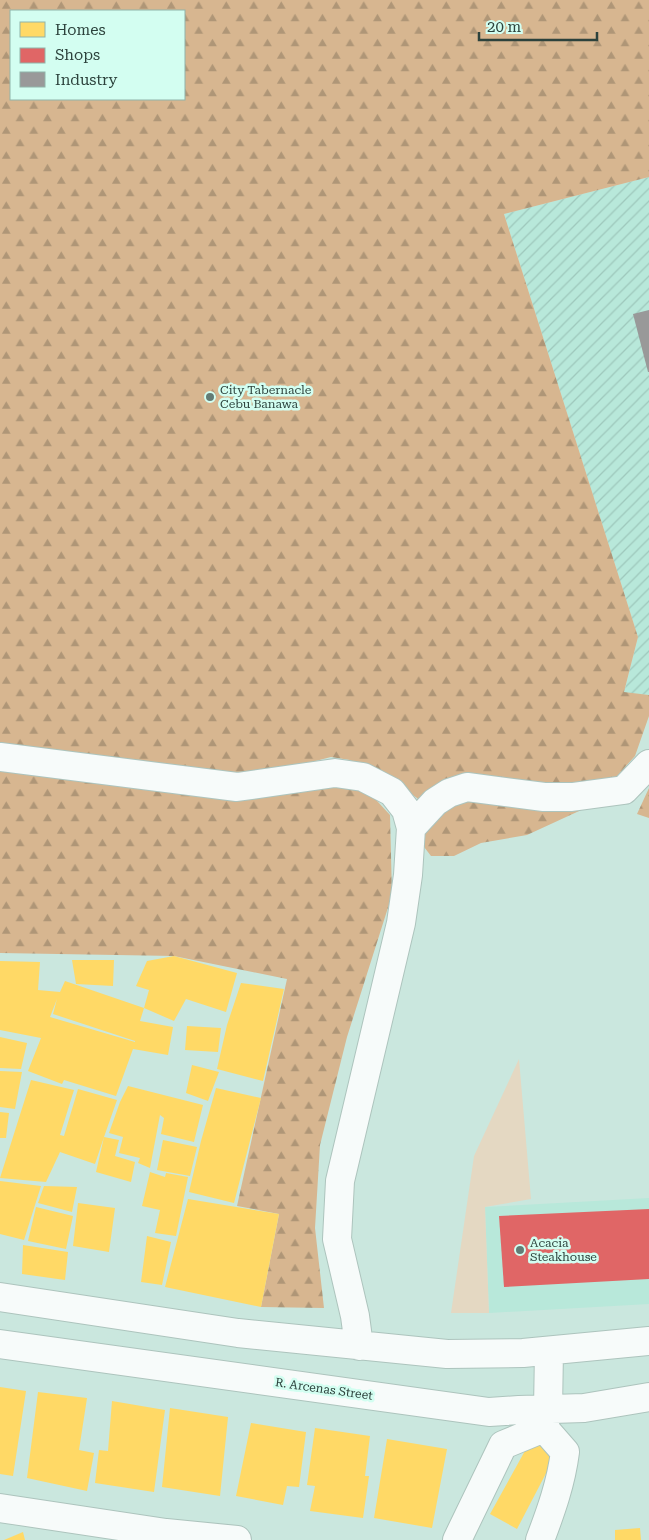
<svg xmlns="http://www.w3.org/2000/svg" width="649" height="1540" viewBox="0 0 649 1540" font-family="'Roboto Serif',serif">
	<defs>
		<pattern id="industrial-furrows" width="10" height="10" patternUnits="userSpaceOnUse" patternTransform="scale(1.25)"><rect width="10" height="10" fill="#b8e8da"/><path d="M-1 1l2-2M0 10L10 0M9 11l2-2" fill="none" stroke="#9ec8bc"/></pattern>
		<pattern id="forest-firs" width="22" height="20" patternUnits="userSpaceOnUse" patternTransform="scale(1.25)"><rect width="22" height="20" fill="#d7b690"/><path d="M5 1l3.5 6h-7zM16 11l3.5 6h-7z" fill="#af9677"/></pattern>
	</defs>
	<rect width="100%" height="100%" fill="#cae7de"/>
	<path fill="#b8e8da" d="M 649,1198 L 649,1304 L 489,1313 L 485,1207 Z"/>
	<path fill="url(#industrial-furrows)" d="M 649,177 L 649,695 L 624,693 L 638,637 L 504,214 Z"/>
	<path fill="#e4d8c2" d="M 519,1059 L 531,1199 L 485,1207 L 489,1313 L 451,1313 L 474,1156 Z"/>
	<path fill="url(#forest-firs)" fill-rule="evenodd" d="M 0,0 L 649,0 L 649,177 L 504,214 L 638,637 L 624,692 L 649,695 L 649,716 L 635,756 L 590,806 L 527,835 L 481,843 L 454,856 L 431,856 L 421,843 L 426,809 L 417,798 L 401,787 L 350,760 L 331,757 L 269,773 L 228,779 L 0,750 ZM 11,11 L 184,11 L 184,99 L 11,99 Z
		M 0,766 L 240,801 L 291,793 L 328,783 L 367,790 L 390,815 L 392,895 L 347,1037 L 320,1145 L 315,1228 L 324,1308 L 261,1307 L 279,1214 L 237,1206 L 287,979 L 174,956 L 0,953 Z
		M 649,788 L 649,818 L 637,814 Z"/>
	<path fill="#ffd966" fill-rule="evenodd" d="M 174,956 L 237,973 L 226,1012 L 186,999 L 174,1021 L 144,1008 L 149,990 L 136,986 L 147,961 Z
		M 72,960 L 114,960 L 113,986 L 76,984 Z
		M 0,961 L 40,962 L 38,990 L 60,992 L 65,981 L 144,1008 L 140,1021 L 173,1027 L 168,1055 L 133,1049 L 116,1096 L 64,1080 L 62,1084 L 28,1071 L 41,1038 L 0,1030 ZM 57,999 L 53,1014 L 135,1041 L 135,1042 L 50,1017 Z
		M 241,983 L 284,989 L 263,1081 L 217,1069 L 227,1025 Z
		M 187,1026 L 221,1028 L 218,1052 L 185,1050 Z
		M 0,1037 L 27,1043 L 21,1069 L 0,1068 Z
		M 192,1065 L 219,1072 L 208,1101 L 186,1093 Z
		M 0,1071 L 22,1072 L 15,1109 L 0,1107 Z
		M 31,1080 L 74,1090 L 60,1135 L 64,1136 L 78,1089 L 117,1100 L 104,1137 L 119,1140 L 115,1156 L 135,1162 L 131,1182 L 96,1172 L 104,1137 L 95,1164 L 60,1152 L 46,1182 L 0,1178 Z
		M 128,1086 L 203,1105 L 194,1142 L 161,1134 L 164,1118 L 160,1115 L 150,1168 L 138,1163 L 140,1158 L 119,1153 L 123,1137 L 109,1133 L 120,1102 Z
		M 216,1088 L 261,1098 L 234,1203 L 189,1192 L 201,1141 Z
		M 0,1112 L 9,1113 L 6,1138 L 0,1138 Z
		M 163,1140 L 197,1147 L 190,1176 L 157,1170 Z
		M 150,1172 L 165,1177 L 166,1173 L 188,1177 L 176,1236 L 155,1233 L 160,1210 L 142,1206 Z
		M 0,1181 L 41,1186 L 24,1240 L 0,1234 Z
		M 44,1186 L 77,1187 L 72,1212 L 38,1203 Z
		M 188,1199 L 279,1214 L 261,1307 L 165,1287 Z
		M 78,1203 L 115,1208 L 109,1252 L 73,1246 Z
		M 36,1207 L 73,1216 L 66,1249 L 28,1241 Z
		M 147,1236 L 171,1242 L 162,1285 L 141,1282 Z
		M 23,1245 L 68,1252 L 65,1280 L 22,1274 Z
		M 0,1387 L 26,1391 L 13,1476 L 0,1474 Z
		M 38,1392 L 87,1398 L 79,1450 L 94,1453 L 87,1491 L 27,1478 Z
		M 112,1401 L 165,1410 L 154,1492 L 95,1483 L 99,1450 L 108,1451 Z
		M 170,1408 L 228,1417 L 220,1496 L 162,1487 Z
		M 251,1423 L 306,1432 L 299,1487 L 287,1486 L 283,1505 L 236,1496 Z
		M 315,1428 L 370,1436 L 365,1476 L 369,1476 L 363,1518 L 310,1511 L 315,1486 L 307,1485 Z
		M 387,1439 L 447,1449 L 432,1528 L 374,1518 Z
		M 543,1444 L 554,1458 L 517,1529 L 490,1514 L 526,1449 Z
		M 640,1528 L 641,1540 L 615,1540 L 615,1530 Z
		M 23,1532 L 25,1540 L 4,1540 Z"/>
	<path fill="#e06666" d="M 649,1209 L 649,1279 L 504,1287 L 499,1216 Z"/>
	<path fill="#999" d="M 649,310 L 649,372 L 648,372 L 633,314 Z"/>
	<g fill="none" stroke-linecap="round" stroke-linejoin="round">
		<defs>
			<path id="minor" d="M 0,757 L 237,787 L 335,773 L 363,777 L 392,792 L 406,810 L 411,828 L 408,875 L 401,923 L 340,1181 L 337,1239 L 355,1316 L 359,1346
				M 411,828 L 435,802 L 449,793 L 467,787 L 544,797 L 572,797 L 624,790 L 649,764
				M 0,1297 L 238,1333 L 447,1354 L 523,1353 L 649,1341
				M 0,1344 L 489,1412 L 519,1410 L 584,1408 L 649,1397
				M 544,1427 L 548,1409 L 549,1351
				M 0,1508 L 166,1533 L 237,1540
				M 457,1540 L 503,1445 L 544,1428
				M 540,1540 C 551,1511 561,1483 565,1452 L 544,1428"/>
		</defs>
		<use href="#minor" stroke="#adc4bd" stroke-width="30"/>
		<use href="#minor" stroke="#f7fbfa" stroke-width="28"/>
	</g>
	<g fill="#637c75" stroke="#d3fef1" stroke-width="2">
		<circle cx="210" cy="397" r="5"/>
		<circle cx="520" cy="1250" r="5"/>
	</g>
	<g text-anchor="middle" stroke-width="5" stroke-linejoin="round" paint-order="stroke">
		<g font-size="12" fill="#2c423c" stroke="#d3fef1" text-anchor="start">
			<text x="220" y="394">City Tabernacle<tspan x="220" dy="14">Cebu Banawa</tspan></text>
			<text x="530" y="1247">Acacia<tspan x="530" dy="14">Steakhouse</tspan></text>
		</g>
		<g font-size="12" fill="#2c423c" stroke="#d3fef1">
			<text transform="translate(324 1389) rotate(8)" y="4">R. Arcenas Street</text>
		</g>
	</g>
	<rect x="10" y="10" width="175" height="90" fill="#d3fef1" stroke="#90b3a9"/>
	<rect x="20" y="22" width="25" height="15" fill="#ffd966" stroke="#90b3a9"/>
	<text x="55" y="35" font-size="15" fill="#2c423c">Homes</text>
	<rect x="20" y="48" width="25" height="15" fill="#e06666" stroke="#90b3a9"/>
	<text x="55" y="60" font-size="15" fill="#2c423c">Shops</text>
	<rect x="20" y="72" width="25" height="15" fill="#999999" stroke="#90b3a9"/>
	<text x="55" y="85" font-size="15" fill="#2c423c">Industry</text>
	<path d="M479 32v8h118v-8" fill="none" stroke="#2c423c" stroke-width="2.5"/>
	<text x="487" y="32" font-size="15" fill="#2c423c" stroke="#d3fef1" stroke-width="4" paint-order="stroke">20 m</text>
</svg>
